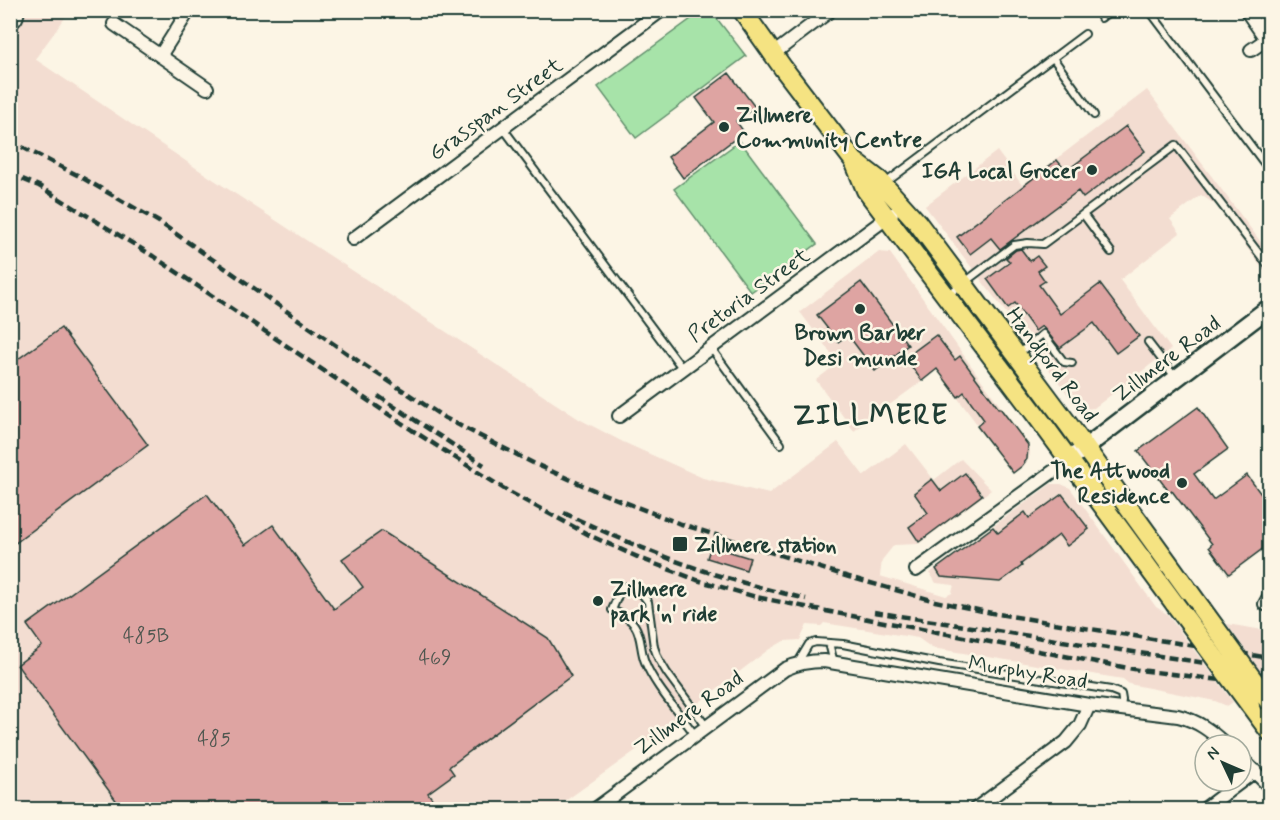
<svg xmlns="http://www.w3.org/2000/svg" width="1280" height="820" viewBox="0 0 1280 820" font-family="Mynerve,sans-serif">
	<rect width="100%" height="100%" fill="#fcf5e5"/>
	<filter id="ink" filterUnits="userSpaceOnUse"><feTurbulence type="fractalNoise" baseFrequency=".0167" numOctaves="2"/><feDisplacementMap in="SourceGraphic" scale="12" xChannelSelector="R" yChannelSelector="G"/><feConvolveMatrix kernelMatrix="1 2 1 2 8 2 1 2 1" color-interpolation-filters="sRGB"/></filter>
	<g filter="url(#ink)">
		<path fill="#f3ddd1" d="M 10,11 L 70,11 L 35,59 L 196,168 L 579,419 L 623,442 L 703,478 L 769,494 L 838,442 L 864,476 L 906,444 L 934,480 L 961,459 L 991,490 L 918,544 L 894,545 L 882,560 L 880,576 L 946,596 L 952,593 L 954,585 L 936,583 L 930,573 L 1051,484 L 1061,484 L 1070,488 L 1156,607 L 1167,614 L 1233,702 L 1227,706 L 1215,701 L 1129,684 L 1123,679 L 932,648 L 918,638 L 824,623 L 821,626 L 807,625 L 800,640 L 784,641 L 768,650 L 635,751 L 554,809 L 11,809 Z
			M 1147,90 L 1269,253 L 1269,273 L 1267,275 L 1216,205 L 1201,195 L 1170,219 L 1180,233 L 1120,280 L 1171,349 L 1094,408 L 1086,409 L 1076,405 L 925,206 L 997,151 L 1022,185 Z
			M 879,252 L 890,253 L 1026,442 L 1030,448 L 1030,454 L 1028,460 L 1024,465 L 1013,473 L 937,370 L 854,431 L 816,380 L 838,363 L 800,312 Z
			M 1227,624 L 1269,631 L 1269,683 Z"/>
		<path fill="#a7e3a9" stroke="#63906e" stroke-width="1.5" d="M 702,11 L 711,11 L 746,56 L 636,138 L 598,87 Z
			M 740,141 L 817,244 L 751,292 L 674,189 Z"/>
		<path fill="#dea4a2" stroke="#1f3d34" stroke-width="1.5" d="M 729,73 L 755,107 L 736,121 L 744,132 L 683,178 L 668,157 L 714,122 L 696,98 Z
			M 1126,126 L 1145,151 L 1083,198 L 1078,191 L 1000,249 L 991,238 L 970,254 L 957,237 L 1057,160 L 1066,171 Z
			M 1021,249 L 1030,261 L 1037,256 L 1045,266 L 1038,271 L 1045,281 L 1039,285 L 1060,314 L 1100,284 L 1139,336 L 1116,353 L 1094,323 L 1060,348 L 1042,326 L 1035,331 L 1015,303 L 1008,308 L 987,279 L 1010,262 L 1006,258 L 1016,250 Z
			M 861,282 L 908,345 L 875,371 L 848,335 L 838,342 L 817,315 Z
			M 61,328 L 148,445 L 10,547 L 10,365 Z
			M 936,335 L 955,360 L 960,356 L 999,409 L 1000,408 L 1028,445 L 1027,459 L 1022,466 L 1013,473 L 977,426 L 984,420 L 964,392 L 958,397 L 937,369 L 922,381 L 905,358 Z
			M 1198,407 L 1228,449 L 1194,474 L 1213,500 L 1247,475 L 1269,505 L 1269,544 L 1229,574 L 1209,547 L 1212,544 L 1172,491 L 1170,493 L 1138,451 Z
			M 965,473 L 982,495 L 919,542 L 909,527 L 928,513 L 914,493 L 932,479 L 941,491 Z
			M 207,494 L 245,545 L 273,525 L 334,609 L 363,587 L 342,559 L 382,531 L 548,638 L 571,676 L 449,767 L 454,774 L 428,793 L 440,810 L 123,810 L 17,665 L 42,646 L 27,625 Z
			M 1062,494 L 1089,529 L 1067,546 L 1059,535 L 1021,564 L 1022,566 L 1000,582 L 941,577 L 936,569 L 993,527 L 998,533 L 1025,512 L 1029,518 Z
			M 711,546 L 750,558 L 746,570 L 707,558 Z"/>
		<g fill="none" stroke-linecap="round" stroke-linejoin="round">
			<defs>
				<path id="service" d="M 1149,10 L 1270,171
					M 1101,18 L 1111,10
					M 10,27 C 18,23 20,19 21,10
					M 1053,58 L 1094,115
					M 503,128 L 682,368
					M 884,184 L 1085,34
					M 1083,214 L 1111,252
					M 949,294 L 1014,245 L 1028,243 L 1043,244 L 1176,145 L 1270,268
					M 1148,342 L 1175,377
					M 711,348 L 781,444
					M 1019,353 L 1043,334 L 1064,362 L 1072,363
					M 829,643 L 834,663
					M 797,664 L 809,644 L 816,642 L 843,644 L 939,663 L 1111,690 L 1121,694 L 1122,700 L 1121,708
					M 695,735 C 679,712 655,687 645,662 C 640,650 642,637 635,626 C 630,618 621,614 612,610 L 622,586 L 642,594 L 648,602 L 654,647 L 658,658 L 667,673 L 706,726"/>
				<path id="minor" d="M 1246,10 L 1266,39
					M 114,24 L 207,88
					M 1251,50 L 1270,37
					M 773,54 L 831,10
					M 160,56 L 189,10
					M 353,239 L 662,10
					M 619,416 L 892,214
					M 916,570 L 1069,460
					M 1265,604 L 1270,595
					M 1241,758 L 1270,787
					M 594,810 L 785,669 C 798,663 809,661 824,661 L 1089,705 L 1178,716 C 1198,721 1211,731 1226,745
					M 974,810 L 1066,742 L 1080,725 L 1089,705
					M 1203,810 L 1255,771"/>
				<path id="secondary" d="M 1074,456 L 1270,307"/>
				<path id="primary" d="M 742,10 L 783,68 L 854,161 L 866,190 L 1042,423 L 1175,604
					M 854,161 L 880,181 L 917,222 L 1068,424 L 1201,608
					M 1250,705 L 1270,732"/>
			</defs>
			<use href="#service" stroke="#1f3d34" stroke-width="10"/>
			<use href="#minor" stroke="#1f3d34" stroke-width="16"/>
			<use href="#secondary" stroke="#1f3d34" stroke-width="21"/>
			<use href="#primary" stroke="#1f3d34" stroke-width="22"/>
			<use href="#service" stroke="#fcf5e5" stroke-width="6"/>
			<use href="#minor" stroke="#fcf5e5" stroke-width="12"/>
			<use href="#secondary" stroke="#fcf5e5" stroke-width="16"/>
			<use href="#primary" stroke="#f5e382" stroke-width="18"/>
			<path stroke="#1f3d34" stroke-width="4.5" stroke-dasharray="9 4.5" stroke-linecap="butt" d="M 10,141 L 81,177 L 159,222 L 361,363 L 445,418 L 533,463 L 596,491 L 678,523 L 849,577 L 935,601 L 992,613 L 1270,658
				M 10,174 L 39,186 L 153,256 L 412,430 L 509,492 L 591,536 L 642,559 L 697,580 L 756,597 L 836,613 L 1139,670 L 1270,686
				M 378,396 L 484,465
				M 564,513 C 604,532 645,550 687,565 C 726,579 766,589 806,599
				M 874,612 L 1270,673"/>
			<defs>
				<path id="primary-bridge" d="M 1175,604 L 1250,705
					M 1201,608 L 1270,703"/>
			</defs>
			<use href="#primary-bridge" stroke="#1f3d34" stroke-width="22" stroke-linecap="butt"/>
			<use href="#primary-bridge" stroke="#f5e382" stroke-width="18"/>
		</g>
	</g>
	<g fill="#1f3d34" stroke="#fcf5e5" stroke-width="2">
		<circle cx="724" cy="127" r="6"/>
		<circle cx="1092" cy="170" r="6"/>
		<circle cx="860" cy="309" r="6"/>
		<circle cx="1182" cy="483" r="6"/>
		<rect x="672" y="536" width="16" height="16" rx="3"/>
		<circle cx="598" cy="601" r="6"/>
	</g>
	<g text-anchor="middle" stroke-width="5" stroke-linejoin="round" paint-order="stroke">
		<g font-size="20" fill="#4f5750">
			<text x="146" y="642">485B</text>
			<text x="435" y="664">469</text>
			<text x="214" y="745">485</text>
		</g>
		<g font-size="22" fill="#1f3d34" stroke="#fcf5e5">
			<text transform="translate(495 108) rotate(-36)" y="8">Grasspan Street</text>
			<text transform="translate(748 294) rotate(-36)" y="8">Pretoria Street</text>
			<text transform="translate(1166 358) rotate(-37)" y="8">Zillmere Road</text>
			<text transform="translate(1053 364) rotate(53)" y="8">Handford Road</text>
			<text transform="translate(1028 671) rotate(9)" y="8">Murphy Road</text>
			<text transform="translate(688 712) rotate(-36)" y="8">Zillmere Road</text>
		</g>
		<g font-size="22" font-weight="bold" fill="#1f3d34" stroke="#fcf5e5" text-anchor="start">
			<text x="736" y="122">Zillmere<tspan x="736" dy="25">Community Centre</tspan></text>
			<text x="1080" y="178" text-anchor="end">IGA Local Grocer</text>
			<text x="860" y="340" text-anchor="middle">Brown Barber<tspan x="860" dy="25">Desi munde</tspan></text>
			<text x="1170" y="478" text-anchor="end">The Attwood<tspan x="1170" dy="25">Residence</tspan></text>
			<text x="694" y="552">Zillmere station</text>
			<text x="610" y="596">Zillmere<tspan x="610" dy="25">park 'n' ride</tspan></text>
		</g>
		<g font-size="28" font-weight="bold" letter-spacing="1.5" fill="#1f3d34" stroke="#fcf5e5">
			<text x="871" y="424">ZILLMERE</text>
		</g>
	</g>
	<rect width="1280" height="820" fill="none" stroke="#fcf5e5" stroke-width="36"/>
	<rect x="18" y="18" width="1244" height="784" fill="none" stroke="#1f3d34" stroke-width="2" filter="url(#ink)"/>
	<g transform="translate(1223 763) rotate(314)"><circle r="28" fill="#fcf5e5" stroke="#a4ab9e" stroke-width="1.5"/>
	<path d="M0-4.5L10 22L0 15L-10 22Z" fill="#1f3d34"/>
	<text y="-9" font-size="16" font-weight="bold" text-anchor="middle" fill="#1f3d34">N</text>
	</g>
</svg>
